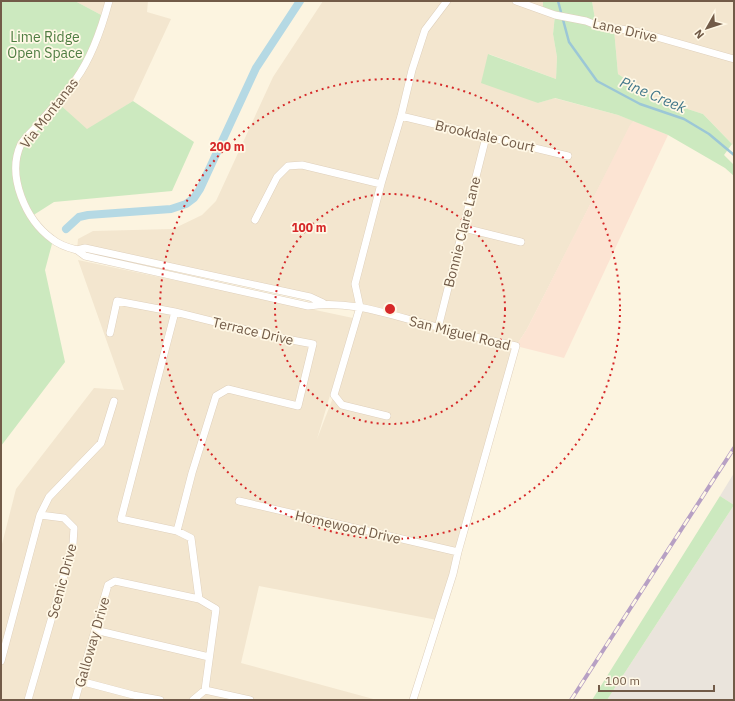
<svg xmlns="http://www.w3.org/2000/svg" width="735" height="701" viewBox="0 0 735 701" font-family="'IBM Plex Sans',sans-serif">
	<rect width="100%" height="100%" fill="#fcf4e0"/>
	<path fill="#f3e6cf" d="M 75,1 L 148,1 L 147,12 L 171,19 L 133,101 L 87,130 L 57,102 L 105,17 Z
		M 323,1 L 543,1 L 543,10 L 555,15 L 553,34 L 557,57 L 556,79 L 489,54 L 538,103 L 554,98 L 618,115 L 634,121 L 630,126 L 527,329 L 516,346 L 437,620 L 259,586 L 241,663 L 377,700 L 1,700 L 1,548 L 16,489 L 94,388 L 124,390 L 78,260 L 353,318 L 317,439 L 334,395 L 360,307 L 323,303 L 85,248 L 77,250 L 78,239 L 93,231 L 173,229 L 202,215 L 216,201 L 273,77 Z
		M 592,1 L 734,1 L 734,146 L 703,114 L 654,98 L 618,74 L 614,29 L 596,25 Z"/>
	<path fill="#fce4d3" d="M 634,121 L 668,135 L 564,358 L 516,346 L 527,329 L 630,125 Z"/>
	<path fill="#eae4dc" d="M 734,473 L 734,700 L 607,700 L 734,505 L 720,496 Z"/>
	<path fill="#cce9bf" d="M 1,1 L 75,1 L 105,17 L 89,56 L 57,102 L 87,129 L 133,101 L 194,142 L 172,191 L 54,202 L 32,216 L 53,240 L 45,270 L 65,362 L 1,446 Z
		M 543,1 L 592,1 L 596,25 L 614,29 L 618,74 L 654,98 L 703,114 L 732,144 L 724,155 L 734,165 L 734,176 L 725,168 L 668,135 L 618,115 L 555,98 L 538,103 L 481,83 L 488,54 L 556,79 L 557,57 L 553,34 L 555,15 L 543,10 Z
		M 720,496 L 734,505 L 607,700 L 592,700 Z"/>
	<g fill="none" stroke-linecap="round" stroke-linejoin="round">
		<path stroke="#9cc7d6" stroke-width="2.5" d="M 558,1 L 569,42 L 597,81 L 640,104 L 684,119 L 709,134 L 734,155"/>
		<path stroke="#b5d9e4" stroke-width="8" d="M 66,229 L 79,217 L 88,215 L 171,209 L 186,204 L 194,198 L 200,189 L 256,68 L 300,1"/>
		<defs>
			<path id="street" d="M 516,1 L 555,15 L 586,21 L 596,25 L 639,32 L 734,59
				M 401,116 L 568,156
				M 255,220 L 277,177 L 288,166 L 302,165 L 381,184
				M 464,228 L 521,242
				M 77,250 C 69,248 59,245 52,239 C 26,220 6,176 21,144 C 24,139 30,133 35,128 C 48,112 64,97 76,79 C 92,57 102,27 109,1
				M 323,303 L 310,297 L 85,248 L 77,250 L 85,256 L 308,306 C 350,299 393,316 433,326 C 461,334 489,340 516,346 L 458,552 L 453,574 L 413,700
				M 175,312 L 121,519 L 177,531
				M 438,328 L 486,137
				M 110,333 L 117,301 L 175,312 L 276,337 L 313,344 L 298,406 L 228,389 L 216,396 L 192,473 L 177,531 L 191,538 L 199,599
				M 387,416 L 342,405 L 334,395 L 360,307 L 355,284 L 381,184 L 401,116 L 412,70 L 425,30 L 447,1
				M 239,501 L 458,552
				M 95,630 L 209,657
				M 1,661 L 40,515 L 49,497 L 101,443 L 114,401
				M 80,681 L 133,695 L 160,700
				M 28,700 L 73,544 L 74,528 L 64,518 L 40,515
				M 75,700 L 108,585 L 115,581 L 199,599 L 216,609 L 205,690 L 250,700
				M 193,700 L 205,690"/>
		</defs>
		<use href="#street" stroke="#dfd0bc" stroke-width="8"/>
		<use href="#street" stroke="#fff" stroke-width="7"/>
		<defs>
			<path id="rail" d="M 571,700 L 734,448"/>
		</defs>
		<use href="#rail" stroke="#b7a0c4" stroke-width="4"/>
		<use href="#rail" stroke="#fff8e6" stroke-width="2.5" stroke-dasharray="8" stroke-linecap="butt"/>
	</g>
	<g fill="none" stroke="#d62828" stroke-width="2" stroke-dasharray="2 4">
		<circle cx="390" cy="309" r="115"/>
		<circle cx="390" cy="309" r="230"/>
	</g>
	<g text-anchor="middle" stroke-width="3.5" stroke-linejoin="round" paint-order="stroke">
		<g font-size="14" fill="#725b48" stroke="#fff8e6">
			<text transform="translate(625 30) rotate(13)" y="5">Lane Drive</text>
			<text transform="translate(49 113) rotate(-52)" y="5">Via Montanas</text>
			<text transform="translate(485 136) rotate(13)" y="5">Brookdale Court</text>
			<text transform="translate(462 232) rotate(-76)" y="5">Bonnie Clare Lane</text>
			<text transform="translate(253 331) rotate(13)" y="5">Terrace Drive</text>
			<text transform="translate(460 333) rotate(14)" y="5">San Miguel Road</text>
			<text transform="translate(348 527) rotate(13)" y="5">Homewood Drive</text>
			<text transform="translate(62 581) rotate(-75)" y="5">Scenic Drive</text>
			<text transform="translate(92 642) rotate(-74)" y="5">Galloway Drive</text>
		</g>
		<g font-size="14" fill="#4f7d42" stroke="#fff8e6">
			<text x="45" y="42">Lime Ridge<tspan x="45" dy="16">Open Space</tspan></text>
		</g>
		<g font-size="15" font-style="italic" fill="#45798c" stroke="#fff8e6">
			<text transform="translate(653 95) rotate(23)" y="5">Pine Creek</text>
		</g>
	</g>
	<circle cx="390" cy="309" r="6" fill="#d62828" stroke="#fff8e6" stroke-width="2"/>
	<g font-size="12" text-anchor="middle" font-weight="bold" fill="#d62828" stroke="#fff8e6" stroke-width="3.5" stroke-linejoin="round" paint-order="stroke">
		<text x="227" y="151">200 m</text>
		<text x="309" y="232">100 m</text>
	</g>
	<rect width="735" height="701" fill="none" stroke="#725b48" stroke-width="4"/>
	<g transform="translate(707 28) rotate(231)" stroke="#fff8e6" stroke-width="3" paint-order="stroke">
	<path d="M0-3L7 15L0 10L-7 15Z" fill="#725b48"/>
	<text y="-6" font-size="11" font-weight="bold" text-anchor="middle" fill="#725b48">N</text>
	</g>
	<path d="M599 685v6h115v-6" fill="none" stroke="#725b48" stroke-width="2"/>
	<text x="605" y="685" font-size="12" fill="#725b48" stroke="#fff8e6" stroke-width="3" paint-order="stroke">100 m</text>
</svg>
